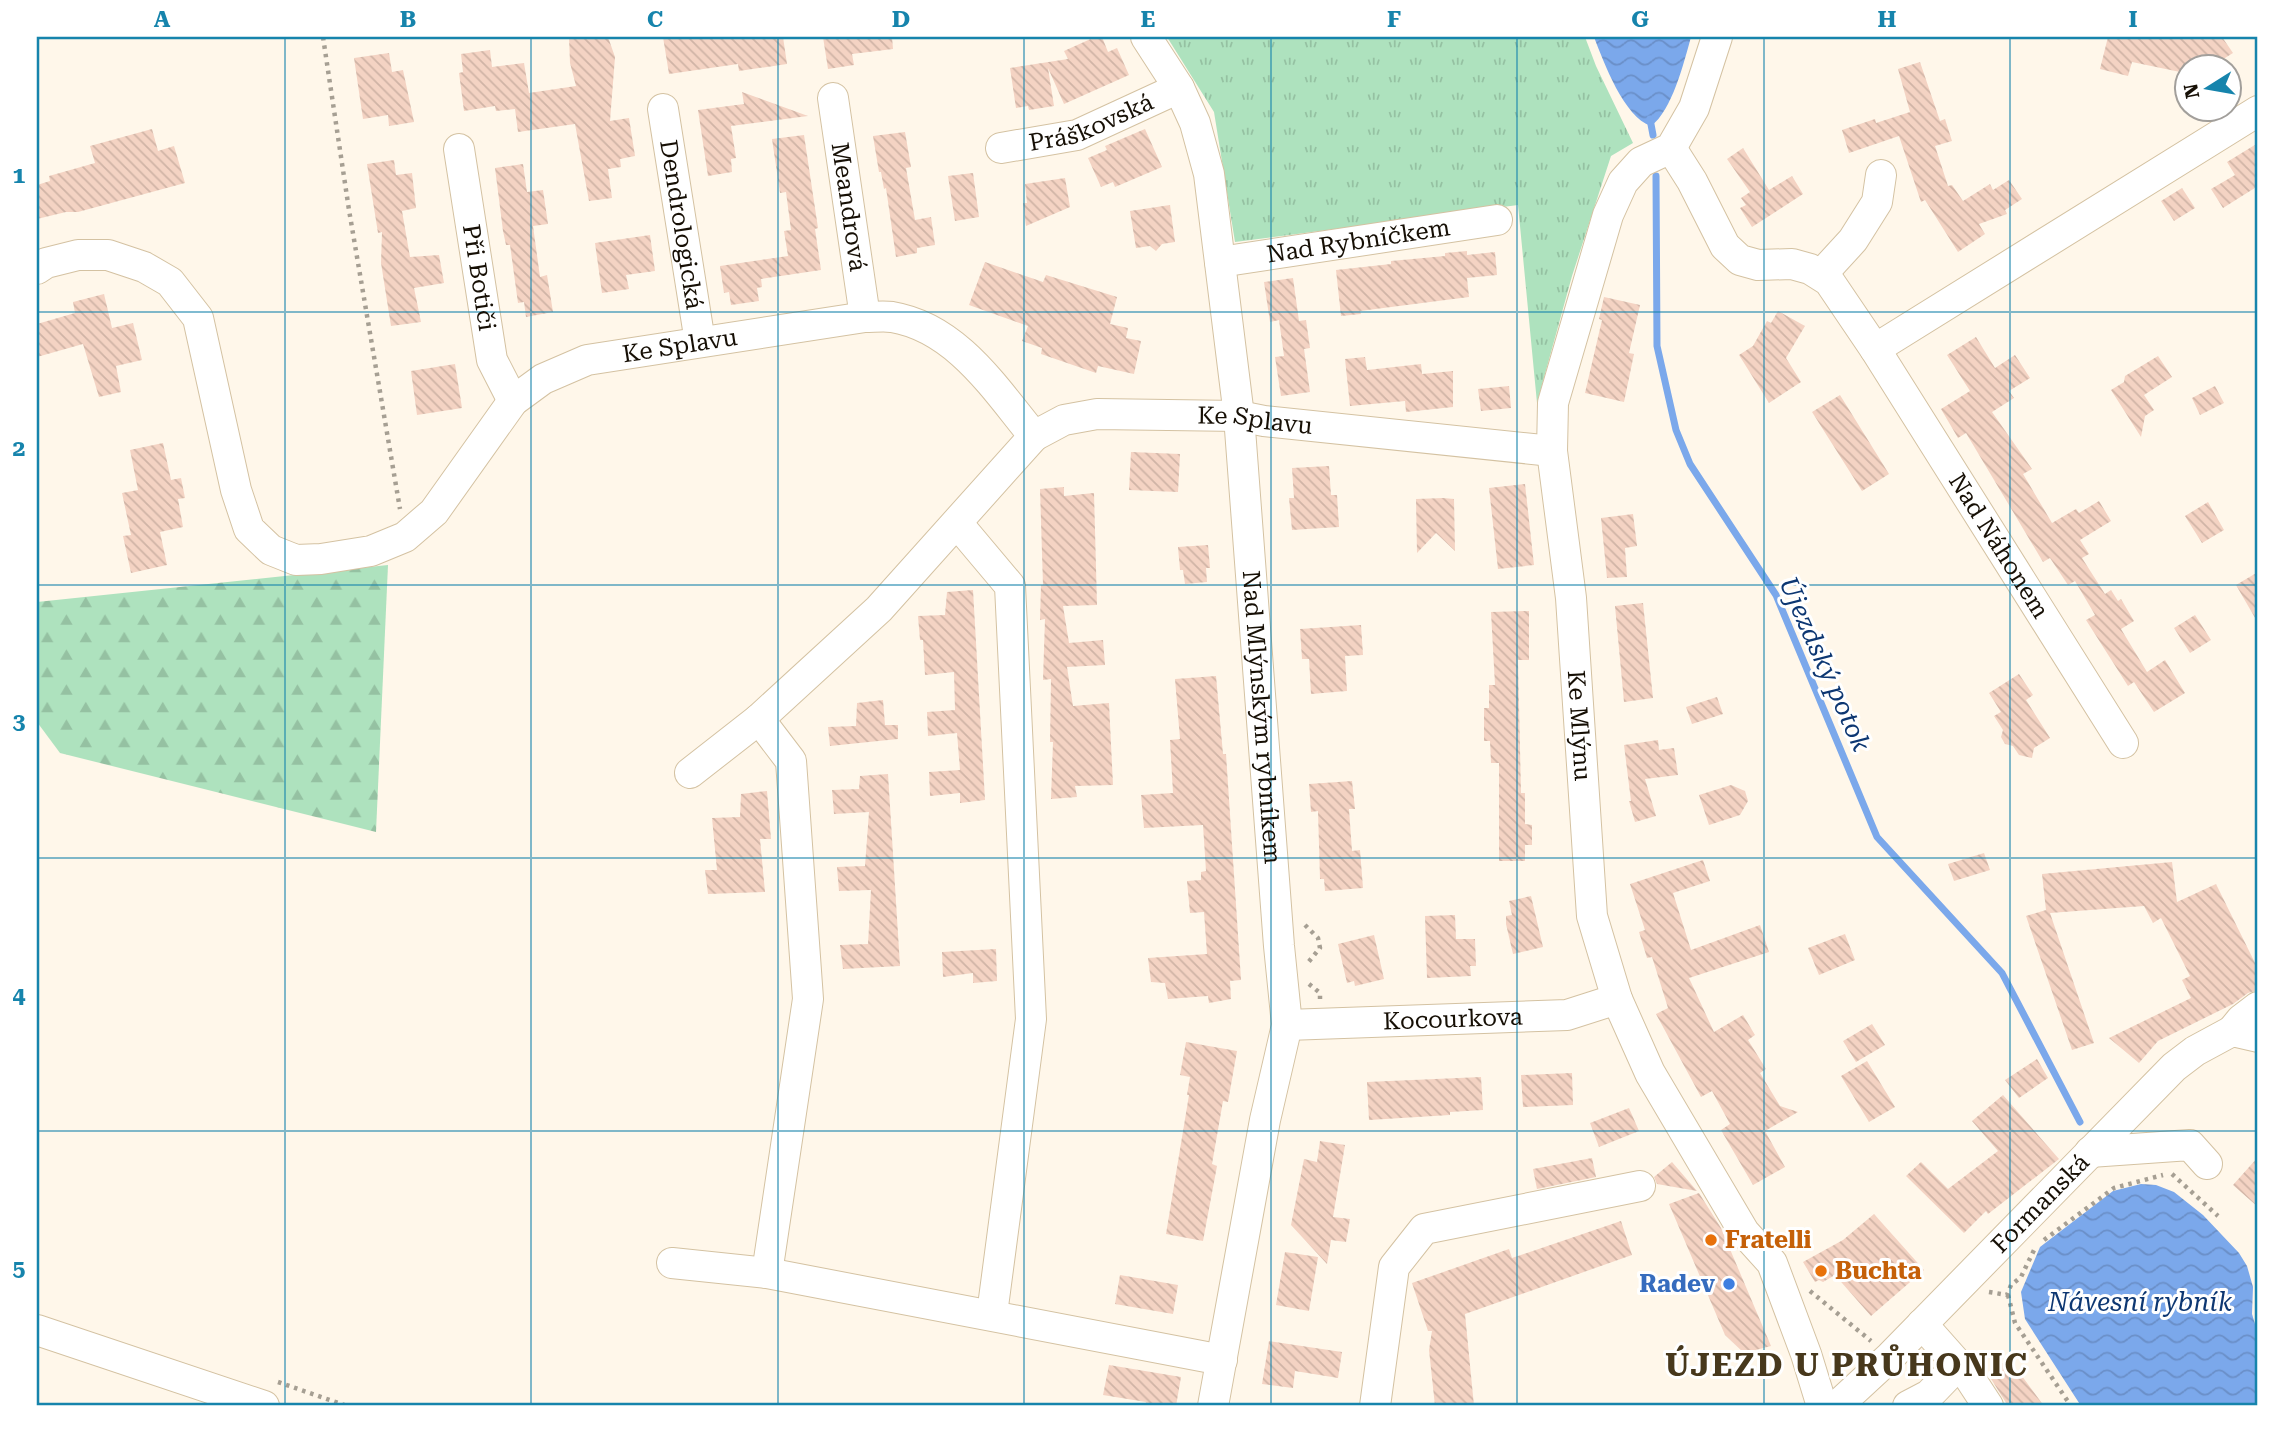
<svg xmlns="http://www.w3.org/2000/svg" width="2295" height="1443" viewBox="0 0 2295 1443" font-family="'Roboto Serif',serif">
	<defs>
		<pattern id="grass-tufts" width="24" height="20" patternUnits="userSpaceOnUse" patternTransform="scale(1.75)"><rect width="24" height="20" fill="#aee2be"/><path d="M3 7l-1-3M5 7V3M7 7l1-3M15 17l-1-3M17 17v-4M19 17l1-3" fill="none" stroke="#95c1a2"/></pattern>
		<pattern id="forest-firs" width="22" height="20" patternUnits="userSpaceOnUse" patternTransform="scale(1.75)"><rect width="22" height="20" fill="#aee2be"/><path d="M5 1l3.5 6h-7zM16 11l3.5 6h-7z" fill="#95c1a2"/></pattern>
		<pattern id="water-waves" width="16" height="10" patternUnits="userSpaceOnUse" patternTransform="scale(1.75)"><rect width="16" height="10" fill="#7ba8eb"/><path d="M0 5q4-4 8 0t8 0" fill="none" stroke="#6a8fc8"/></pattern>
		<pattern id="building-back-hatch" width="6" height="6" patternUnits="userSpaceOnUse" patternTransform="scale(1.75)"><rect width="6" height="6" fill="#f4d3c3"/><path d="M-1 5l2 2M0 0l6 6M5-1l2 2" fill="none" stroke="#d0b4a6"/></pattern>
	</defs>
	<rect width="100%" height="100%" fill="#fff7ea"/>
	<path fill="url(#grass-tufts)" d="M 1167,37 L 1585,37 L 1596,66 L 1633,143 L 1611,156 L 1572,276 L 1537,403 L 1518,205 L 1235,242 L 1214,112 Z"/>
	<path fill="url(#forest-firs)" d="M 388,565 L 376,832 L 60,753 L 37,722 L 37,602 Z"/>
	<path fill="url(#water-waves)" d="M 1594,37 L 1691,37 C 1684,62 1672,111 1651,126 C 1624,117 1604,63 1594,37 Z
		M 2141,1184 L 2156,1185 L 2174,1192 L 2203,1215 L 2239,1253 L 2247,1266 L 2253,1287 L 2252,1314 L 2258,1334 L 2258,1406 L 2081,1406 L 2025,1319 L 2021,1292 L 2040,1247 L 2113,1191 Z"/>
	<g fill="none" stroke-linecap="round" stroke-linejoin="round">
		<path stroke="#7ba8eb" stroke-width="7" d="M 1650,119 L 1653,135
			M 1656,176 L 1657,346 L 1676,430 L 1690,464 L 1776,595 L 1877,837 L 2002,973 L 2080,1122"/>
	</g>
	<path fill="url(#building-back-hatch)" d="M 569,37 L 608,37 L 615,57 L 610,121 L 629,118 L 635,156 L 620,159 L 621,167 L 608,169 L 612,198 L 589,201 L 575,124 L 518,132 L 515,109 L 496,111 L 495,106 L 464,111 L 459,73 L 463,72 L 461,54 L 490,50 L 492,67 L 524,63 L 529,93 L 576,86 L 570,63 Z
		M 663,37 L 783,37 L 787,64 L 739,71 L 738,64 L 669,74 Z
		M 823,37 L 892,37 L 893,49 L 852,54 L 854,65 L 828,69 Z
		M 1095,37 L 1102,37 L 1108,52 L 1117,48 L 1129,75 L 1064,104 L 1048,68 L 1054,106 L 1029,110 L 1028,106 L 1016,108 L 1010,68 L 1068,59 L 1064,51 Z
		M 2108,37 L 2222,37 L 2233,53 L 2212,66 L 2187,66 L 2185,73 L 2132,62 L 2128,76 L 2100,69 Z
		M 389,53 L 392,72 L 403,70 L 414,122 L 389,126 L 388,115 L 363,119 L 354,58 Z
		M 1920,62 L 1940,121 L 1945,119 L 1952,141 L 1935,146 L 1948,186 L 1952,185 L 1963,201 L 1990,184 L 1993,190 L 2009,180 L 2022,199 L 2005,210 L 2007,214 L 1979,224 L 1985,234 L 1958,252 L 1925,200 L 1921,202 L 1899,136 L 1849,153 L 1842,130 L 1875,119 L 1876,123 L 1910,112 L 1898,69 Z
		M 742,92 L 808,116 L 731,126 L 736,158 L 731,159 L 732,172 L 708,176 L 698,110 L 744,104 Z
		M 152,129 L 158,151 L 174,146 L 185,183 L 78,212 L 66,212 L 37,219 L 37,185 L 50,181 L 49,176 L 95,163 L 90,146 Z
		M 1145,129 L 1162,167 L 1115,187 L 1113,182 L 1101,187 L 1088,158 L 1107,150 L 1105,146 Z
		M 905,132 L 911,167 L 906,168 L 915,220 L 931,217 L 935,245 L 917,248 L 917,253 L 896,257 L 886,188 L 884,189 L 881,172 L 879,172 L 873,136 Z
		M 804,135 L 818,228 L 815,229 L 821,270 L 761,279 L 762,287 L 757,288 L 759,301 L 731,305 L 729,292 L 724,293 L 720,266 L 788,256 L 784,231 L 791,230 L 786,192 L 780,193 L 772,139 Z
		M 2258,143 L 2258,186 L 2223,208 L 2211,189 L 2235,175 L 2227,162 Z
		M 1743,148 L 1769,190 L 1792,176 L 1803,194 L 1752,227 L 1740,208 L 1746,205 L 1741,198 L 1750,192 L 1727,159 Z
		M 394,160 L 396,175 L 412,173 L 416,208 L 402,211 L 410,257 L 439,255 L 444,283 L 414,288 L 421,322 L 391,326 L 381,263 L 382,232 L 378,233 L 367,164 Z
		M 523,164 L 527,192 L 543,190 L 548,224 L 533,226 L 540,277 L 547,275 L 553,312 L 526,317 L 524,302 L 518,303 L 510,245 L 506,245 L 503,231 L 495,168 Z
		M 973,173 L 979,217 L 955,221 L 948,176 Z
		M 1065,178 L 1070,207 L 1026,226 L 1023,203 L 1027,203 L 1025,184 Z
		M 2182,188 L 2195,208 L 2174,221 L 2161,201 Z
		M 1170,205 L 1175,242 L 1162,244 L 1156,251 L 1150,246 L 1136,248 L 1130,211 Z
		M 650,235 L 655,271 L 626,275 L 629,289 L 602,293 L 595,243 Z
		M 1467,251 L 1467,255 L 1495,252 L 1497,275 L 1467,278 L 1469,297 L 1360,311 L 1361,314 L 1341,316 L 1336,270 L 1391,264 L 1391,261 L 1445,256 L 1445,253 Z
		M 985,262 L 1043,282 L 1046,275 L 1117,297 L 1110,324 L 1128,328 L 1126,338 L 1141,341 L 1134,374 L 1098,366 L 1096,373 L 1041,354 L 1042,348 L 1022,341 L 1028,326 L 969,305 Z
		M 1293,278 L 1299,321 L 1306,320 L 1310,348 L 1304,349 L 1310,392 L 1281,396 L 1275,357 L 1284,356 L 1279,320 L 1270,322 L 1264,282 Z
		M 104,294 L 112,328 L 133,323 L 142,360 L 116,366 L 121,392 L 99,397 L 83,344 L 37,357 L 37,324 L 75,313 L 73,302 Z
		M 1604,297 L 1640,305 L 1629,353 L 1634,354 L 1624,402 L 1585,393 L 1602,320 L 1599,319 Z
		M 1778,311 L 1805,326 L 1786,358 L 1801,382 L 1769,403 L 1739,355 L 1753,346 L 1767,321 L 1771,323 Z
		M 1976,337 L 1995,368 L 2015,355 L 2030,378 L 2009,391 L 2014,398 L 1992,412 L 2032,469 L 2023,474 L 2052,523 L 2076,509 L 2079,513 L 2099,501 L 2111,521 L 2080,540 L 2089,554 L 2082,558 L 2105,594 L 2111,590 L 2118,601 L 2121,599 L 2134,621 L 2121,629 L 2147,672 L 2165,660 L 2185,693 L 2154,712 L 2134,682 L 2128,686 L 2086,620 L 2095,615 L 2075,581 L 2068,585 L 2050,558 L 2043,562 L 1966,433 L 1958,438 L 1941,409 L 1970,391 L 1947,355 Z
		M 2158,356 L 2172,377 L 2144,395 L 2154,410 L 2145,416 L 2141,437 L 2111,390 L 2124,382 L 2125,376 Z
		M 1365,357 L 1367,370 L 1421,364 L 1422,374 L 1453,371 L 1453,407 L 1406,412 L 1405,401 L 1350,406 L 1345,359 Z
		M 455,364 L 462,408 L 417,415 L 411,371 Z
		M 1509,386 L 1511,408 L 1481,411 L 1478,389 Z
		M 2215,386 L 2224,403 L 2200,415 L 2192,398 Z
		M 1840,395 L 1889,474 L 1862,491 L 1812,412 Z
		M 163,443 L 171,480 L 181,478 L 185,498 L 178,499 L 183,527 L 160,532 L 167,565 L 131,573 L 123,536 L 131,535 L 122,493 L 138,490 L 130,450 Z
		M 1131,452 L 1180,454 L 1178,492 L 1129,490 Z
		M 1329,466 L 1331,495 L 1337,495 L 1339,527 L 1292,530 L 1289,498 L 1294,498 L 1292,468 Z
		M 1525,484 L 1534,565 L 1498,569 L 1489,488 Z
		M 1064,487 L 1064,496 L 1094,493 L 1097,605 L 1063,606 L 1069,643 L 1103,640 L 1105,665 L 1067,667 L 1073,706 L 1109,703 L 1113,785 L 1075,786 L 1077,797 L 1051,799 L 1053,742 L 1050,742 L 1051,679 L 1043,680 L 1045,619 L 1040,620 L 1041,585 L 1043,585 L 1040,489 Z
		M 1443,498 L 1454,499 L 1455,551 L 1436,533 L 1417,553 L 1416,499 Z
		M 2208,502 L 2224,530 L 2202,543 L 2185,516 Z
		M 1633,514 L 1637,546 L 1625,548 L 1627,577 L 1607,578 L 1601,518 Z
		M 1208,545 L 1210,568 L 1206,568 L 1207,582 L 1185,584 L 1183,570 L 1180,570 L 1178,547 Z
		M 2258,572 L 2258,623 L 2236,585 Z
		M 973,590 L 985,800 L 960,803 L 960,793 L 930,796 L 929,772 L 960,770 L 957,733 L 928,736 L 927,712 L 955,710 L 954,672 L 925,675 L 923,640 L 920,640 L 918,616 L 945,615 L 947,592 Z
		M 1643,603 L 1653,698 L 1624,702 L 1615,606 Z
		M 1529,611 L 1529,660 L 1518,660 L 1521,793 L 1525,793 L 1525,824 L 1532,825 L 1532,845 L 1525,845 L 1525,861 L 1499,861 L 1499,763 L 1491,763 L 1490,741 L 1484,741 L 1484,708 L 1489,708 L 1489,685 L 1495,685 L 1491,612 Z
		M 2195,615 L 2211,640 L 2190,653 L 2174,628 Z
		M 1361,625 L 1363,655 L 1345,656 L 1347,691 L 1311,694 L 1309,659 L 1302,659 L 1300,629 Z
		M 2019,674 L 2033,695 L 2026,700 L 2050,738 L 2034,748 L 2032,758 L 2019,755 L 2013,746 L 2005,744 L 2001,737 L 2003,730 L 1994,716 L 2001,712 L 1989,693 Z
		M 1216,676 L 1223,754 L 1226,754 L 1241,980 L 1230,981 L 1231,999 L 1209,1003 L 1208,996 L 1168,999 L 1165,983 L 1151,982 L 1148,958 L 1207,954 L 1204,912 L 1190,913 L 1187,881 L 1201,880 L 1201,872 L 1206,871 L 1203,825 L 1144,828 L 1141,795 L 1173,793 L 1170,740 L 1180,739 L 1175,679 Z
		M 1717,697 L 1723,714 L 1692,724 L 1686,707 Z
		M 883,700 L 885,725 L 898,725 L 898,739 L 830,746 L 828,727 L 856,726 L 857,703 Z
		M 1658,740 L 1659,750 L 1674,748 L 1678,775 L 1645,779 L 1656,816 L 1635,822 L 1629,801 L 1631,801 L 1624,745 Z
		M 888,774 L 900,966 L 843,969 L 840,945 L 868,944 L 871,890 L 839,891 L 837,867 L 865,866 L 869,812 L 834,814 L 832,790 L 859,789 L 860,776 Z
		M 1352,781 L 1355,809 L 1349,809 L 1352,851 L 1360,850 L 1363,888 L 1325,891 L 1324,879 L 1320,879 L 1318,811 L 1311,812 L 1309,784 Z
		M 1731,785 L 1745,791 L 1748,801 L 1740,815 L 1709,825 L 1699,795 Z
		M 767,791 L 771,839 L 760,839 L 765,892 L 708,894 L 705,870 L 717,870 L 712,818 L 740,817 L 741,794 Z
		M 1984,853 L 1990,870 L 1954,881 L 1948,864 Z
		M 1703,860 L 1710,881 L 1673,893 L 1691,950 L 1760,925 L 1769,952 L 1689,978 L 1714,1032 L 1743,1015 L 1755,1035 L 1748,1040 L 1766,1069 L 1760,1073 L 1780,1106 L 1798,1112 L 1765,1131 L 1785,1167 L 1753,1185 L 1721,1130 L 1730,1124 L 1712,1091 L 1701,1097 L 1656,1014 L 1668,1008 L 1653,960 L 1652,957 L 1647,958 L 1639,932 L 1645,930 L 1630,884 Z
		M 2172,862 L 2177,902 L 2216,884 L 2258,969 L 2258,990 L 2248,993 L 2233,1004 L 2158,1041 L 2139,1063 L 2109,1038 L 2191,998 L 2182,980 L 2190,976 L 2161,918 L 2153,923 L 2144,906 L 2050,913 L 2094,1043 L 2072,1050 L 2026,916 L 2046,910 L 2042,874 Z
		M 1531,896 L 1543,947 L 1513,954 L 1506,924 L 1506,916 L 1512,915 L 1509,901 Z
		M 1455,915 L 1456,939 L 1475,939 L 1476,966 L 1470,966 L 1471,976 L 1427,978 L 1425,916 Z
		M 1845,934 L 1855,960 L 1819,975 L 1808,948 Z
		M 1374,935 L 1384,979 L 1355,986 L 1354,981 L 1347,983 L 1338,944 Z
		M 996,949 L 997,981 L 973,983 L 973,973 L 943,977 L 942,952 Z
		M 1872,1024 L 1885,1045 L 1856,1062 L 1843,1041 Z
		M 1186,1042 L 1237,1051 L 1228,1102 L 1223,1101 L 1212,1164 L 1217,1166 L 1203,1241 L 1166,1234 L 1189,1095 L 1187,1095 L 1190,1077 L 1180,1075 Z
		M 2037,1059 L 2048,1078 L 2019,1098 L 2005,1080 Z
		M 1867,1061 L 1895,1107 L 1869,1122 L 1841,1076 Z
		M 1572,1073 L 1573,1105 L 1523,1107 L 1521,1075 Z
		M 1481,1077 L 1483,1110 L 1450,1112 L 1450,1115 L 1369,1120 L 1367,1082 Z
		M 2003,1095 L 2059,1159 L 1988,1214 L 1986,1211 L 1964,1233 L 1906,1176 L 1921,1162 L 1948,1189 L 1998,1151 L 1972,1121 Z
		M 1629,1108 L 1639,1131 L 1599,1147 L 1590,1123 Z
		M 1320,1141 L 1345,1145 L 1333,1217 L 1350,1219 L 1346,1242 L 1331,1240 L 1327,1264 L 1291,1225 L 1304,1159 L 1317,1162 Z
		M 2258,1157 L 2258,1207 L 2233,1185 Z
		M 1592,1158 L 1596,1177 L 1537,1189 L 1533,1169 Z
		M 1672,1162 L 1697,1191 L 1657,1184 L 1654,1177 Z
		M 1699,1193 L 1721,1228 L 1771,1346 L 1744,1353 L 1725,1335 L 1669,1204 Z
		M 1874,1214 L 1924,1270 L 1871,1316 L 1835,1275 L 1823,1282 L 1819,1280 L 1815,1282 L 1803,1262 L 1843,1240 Z
		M 1621,1221 L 1632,1255 L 1465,1314 L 1474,1406 L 1435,1406 L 1429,1350 L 1432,1331 L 1428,1331 L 1412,1283 L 1509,1249 L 1512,1258 Z
		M 1285,1252 L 1318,1257 L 1309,1311 L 1276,1305 Z
		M 1120,1275 L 1178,1285 L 1173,1314 L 1115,1304 Z
		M 1269,1341 L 1342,1352 L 1338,1378 L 1295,1371 L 1293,1388 L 1262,1384 Z
		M 2003,1363 L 2013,1376 L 2019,1372 L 2044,1406 L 2008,1406 L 1988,1374 Z
		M 1109,1365 L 1181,1377 L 1176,1406 L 1145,1406 L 1146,1402 L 1103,1395 Z"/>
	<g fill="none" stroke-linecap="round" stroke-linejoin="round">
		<defs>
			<g id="minor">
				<path id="s1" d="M 1146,37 L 1179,88 L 1195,123 L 1209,174 L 1239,416 L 1279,946 L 1287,1025 L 1265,1120 L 1213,1406"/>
				<path id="s2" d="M 1717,37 L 1694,108 L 1671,148 L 1641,162 L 1623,182 L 1608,215 L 1553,403 L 1552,451 L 1571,598 L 1592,916 L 1617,999 L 1650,1073 L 1744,1232 L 1772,1263 L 1806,1354 L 1822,1406"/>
				<path id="s3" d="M 833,98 L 865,317"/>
				<path id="s4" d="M 663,109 L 700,342"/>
				<path id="s5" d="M 1001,148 L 1077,135 L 1179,88"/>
				<path id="s6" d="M 1671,148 L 1692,181 L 1725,246 L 1740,260 L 1758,265 L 1792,264 L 1810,269 L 1829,281 L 1875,349 L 2123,743"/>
				<path id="s7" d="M 459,149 L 492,360 L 513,401"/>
				<path id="s8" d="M 1220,262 L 1497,220"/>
				<path id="s9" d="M 37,269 L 46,263 L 78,255 L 108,255 L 144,267 L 170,282 L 198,318 L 236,490 L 249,529 L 271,550 L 296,560 L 321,559 L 371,551 L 405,537 L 434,512 L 513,401 L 543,379 L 587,360 L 865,317 C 874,317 884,316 892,317 C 957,328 995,389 1034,436 L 1064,420 L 1097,414 L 1239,416 L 1264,421 L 1552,451"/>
				<path d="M 1821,275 L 1853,240 L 1877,202 L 1881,175"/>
				<path d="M 1875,349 L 2258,111"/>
				<path d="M 957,523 L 1010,586 L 1031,1019 L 992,1314"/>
				<path d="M 759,719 L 791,761 L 808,999 L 767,1273"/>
				<path d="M 690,773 L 759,719 L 879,609 L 1034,436"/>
				<path id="s10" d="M 1287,1025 L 1567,1015 L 1617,999"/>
				<path d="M 2232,1031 L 2241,1020 L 2258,1007"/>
				<path d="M 2090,1152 L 2190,1145 L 2207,1164"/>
				<path d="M 672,1263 L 767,1273 L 1222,1360"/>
				<path d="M 1922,1324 L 1969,1377 L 1988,1406"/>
				<path d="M 37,1330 L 264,1406"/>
				<path d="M 1375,1406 L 1394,1267 L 1424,1229 L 1640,1186"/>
				<path id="s11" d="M 1837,1406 L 1890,1357 L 2174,1067 L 2195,1051 L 2232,1031 L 2258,1037"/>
				<path d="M 1908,1406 L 1929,1395 L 1958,1365"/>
			</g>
		</defs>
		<use href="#minor" stroke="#d4c2a2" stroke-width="32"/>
		<path stroke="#a69f93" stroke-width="4.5" stroke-dasharray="3.5 5" stroke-linecap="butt" d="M 323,37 L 349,210 L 400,509
			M 1305,925 L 1318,938 L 1320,948 L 1306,965
			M 1309,984 L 1320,993 L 1320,999
			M 2172,1174 L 2218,1216
			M 2044,1240 L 2114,1188 L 2163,1175
			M 1810,1291 L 1871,1341
			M 1989,1292 L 2007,1295 L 2011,1285 L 2021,1277 L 2035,1248
			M 2008,1295 L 2015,1323 L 2071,1406
			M 278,1382 L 347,1406"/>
		<use href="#minor" stroke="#fff" stroke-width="30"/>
	</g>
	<path fill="none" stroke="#1684ac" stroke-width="2" stroke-opacity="0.55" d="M 285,37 L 285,1406M 531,37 L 531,1406M 778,37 L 778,1406M 1024,37 L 1024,1406M 1271,37 L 1271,1406M 1517,37 L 1517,1406M 1764,37 L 1764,1406M 2010,37 L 2010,1406M 37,312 L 2258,312M 37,585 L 2258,585M 37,858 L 2258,858M 37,1131 L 2258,1131"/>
	<g fill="#e8710a" stroke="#fff" stroke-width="2.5">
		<circle cx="1711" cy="1240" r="7"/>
		<circle cx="1821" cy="1271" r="7"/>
	</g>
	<circle fill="#3f7fe0" stroke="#fff" stroke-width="2.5" cx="1729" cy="1284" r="7"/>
	<g text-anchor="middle" stroke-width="6" stroke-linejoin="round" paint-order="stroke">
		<g font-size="24" fill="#160f05" stroke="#fff">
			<text dy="8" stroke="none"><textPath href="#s5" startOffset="94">Práškovská</textPath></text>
			<text dy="8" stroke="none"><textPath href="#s3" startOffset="110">Meandrová</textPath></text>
			<text dy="8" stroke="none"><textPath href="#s4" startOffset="117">Dendrologická</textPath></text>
			<text dy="8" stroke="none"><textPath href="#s8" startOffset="140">Nad Rybníčkem</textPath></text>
			<text dy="8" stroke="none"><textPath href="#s7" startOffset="130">Při Botiči</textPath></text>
			<text dy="8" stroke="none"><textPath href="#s9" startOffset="928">Ke Splavu</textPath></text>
			<text dy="8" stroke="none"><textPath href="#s9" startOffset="1558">Ke Splavu</textPath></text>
			<text dy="8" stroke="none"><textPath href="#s6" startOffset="541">Nad Náhonem</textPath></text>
			<text dy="8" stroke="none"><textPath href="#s1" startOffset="698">Nad Mlýnským rybníkem</textPath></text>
			<text dy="8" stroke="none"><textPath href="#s2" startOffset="737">Ke Mlýnu</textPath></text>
			<text dy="8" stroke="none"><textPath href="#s10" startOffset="166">Kocourkova</textPath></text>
			<text dy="8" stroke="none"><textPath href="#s11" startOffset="287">Formanská</textPath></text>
		</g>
		<g font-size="24" font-weight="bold" fill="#c56008" stroke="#fff" text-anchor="start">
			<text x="1725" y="1248">Fratelli</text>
			<text x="1835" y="1279">Buchta</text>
		</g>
		<g font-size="24" font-weight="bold" fill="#366cbe" stroke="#fff" text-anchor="end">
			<text x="1715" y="1292">Radev</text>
		</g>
		<g font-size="26" font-style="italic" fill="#0d3772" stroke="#fff">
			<text transform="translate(1825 664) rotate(66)" y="9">Újezdský potok</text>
			<text x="2140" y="1311">Návesní rybník</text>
		</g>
		<g font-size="32" font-weight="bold" letter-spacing="2" fill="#47381c" stroke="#fff">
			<text x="1847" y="1376">ÚJEZD U PRŮHONIC</text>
		</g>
	</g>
	<rect width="2295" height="1443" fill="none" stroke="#ffffff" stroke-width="77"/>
	<g transform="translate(2208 88) rotate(259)"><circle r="33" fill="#ffffff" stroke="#a29f9b" stroke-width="2"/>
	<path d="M0-5L12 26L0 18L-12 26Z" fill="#1684ac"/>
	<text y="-10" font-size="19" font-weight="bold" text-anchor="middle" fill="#160f05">N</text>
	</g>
	<rect x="38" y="38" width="2218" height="1366" fill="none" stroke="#1684ac" stroke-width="2.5"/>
	<g font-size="23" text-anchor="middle" font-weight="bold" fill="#1684ac">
		<text x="162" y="27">A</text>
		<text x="408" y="27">B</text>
		<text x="655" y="27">C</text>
		<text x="901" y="27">D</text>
		<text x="1148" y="27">E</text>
		<text x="1394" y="27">F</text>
		<text x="1640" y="27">G</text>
		<text x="1887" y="27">H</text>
		<text x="2133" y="27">I</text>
		<text x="19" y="183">1</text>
		<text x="19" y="456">2</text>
		<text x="19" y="729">3</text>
		<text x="19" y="1003">4</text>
		<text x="19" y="1276">5</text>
	</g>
</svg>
